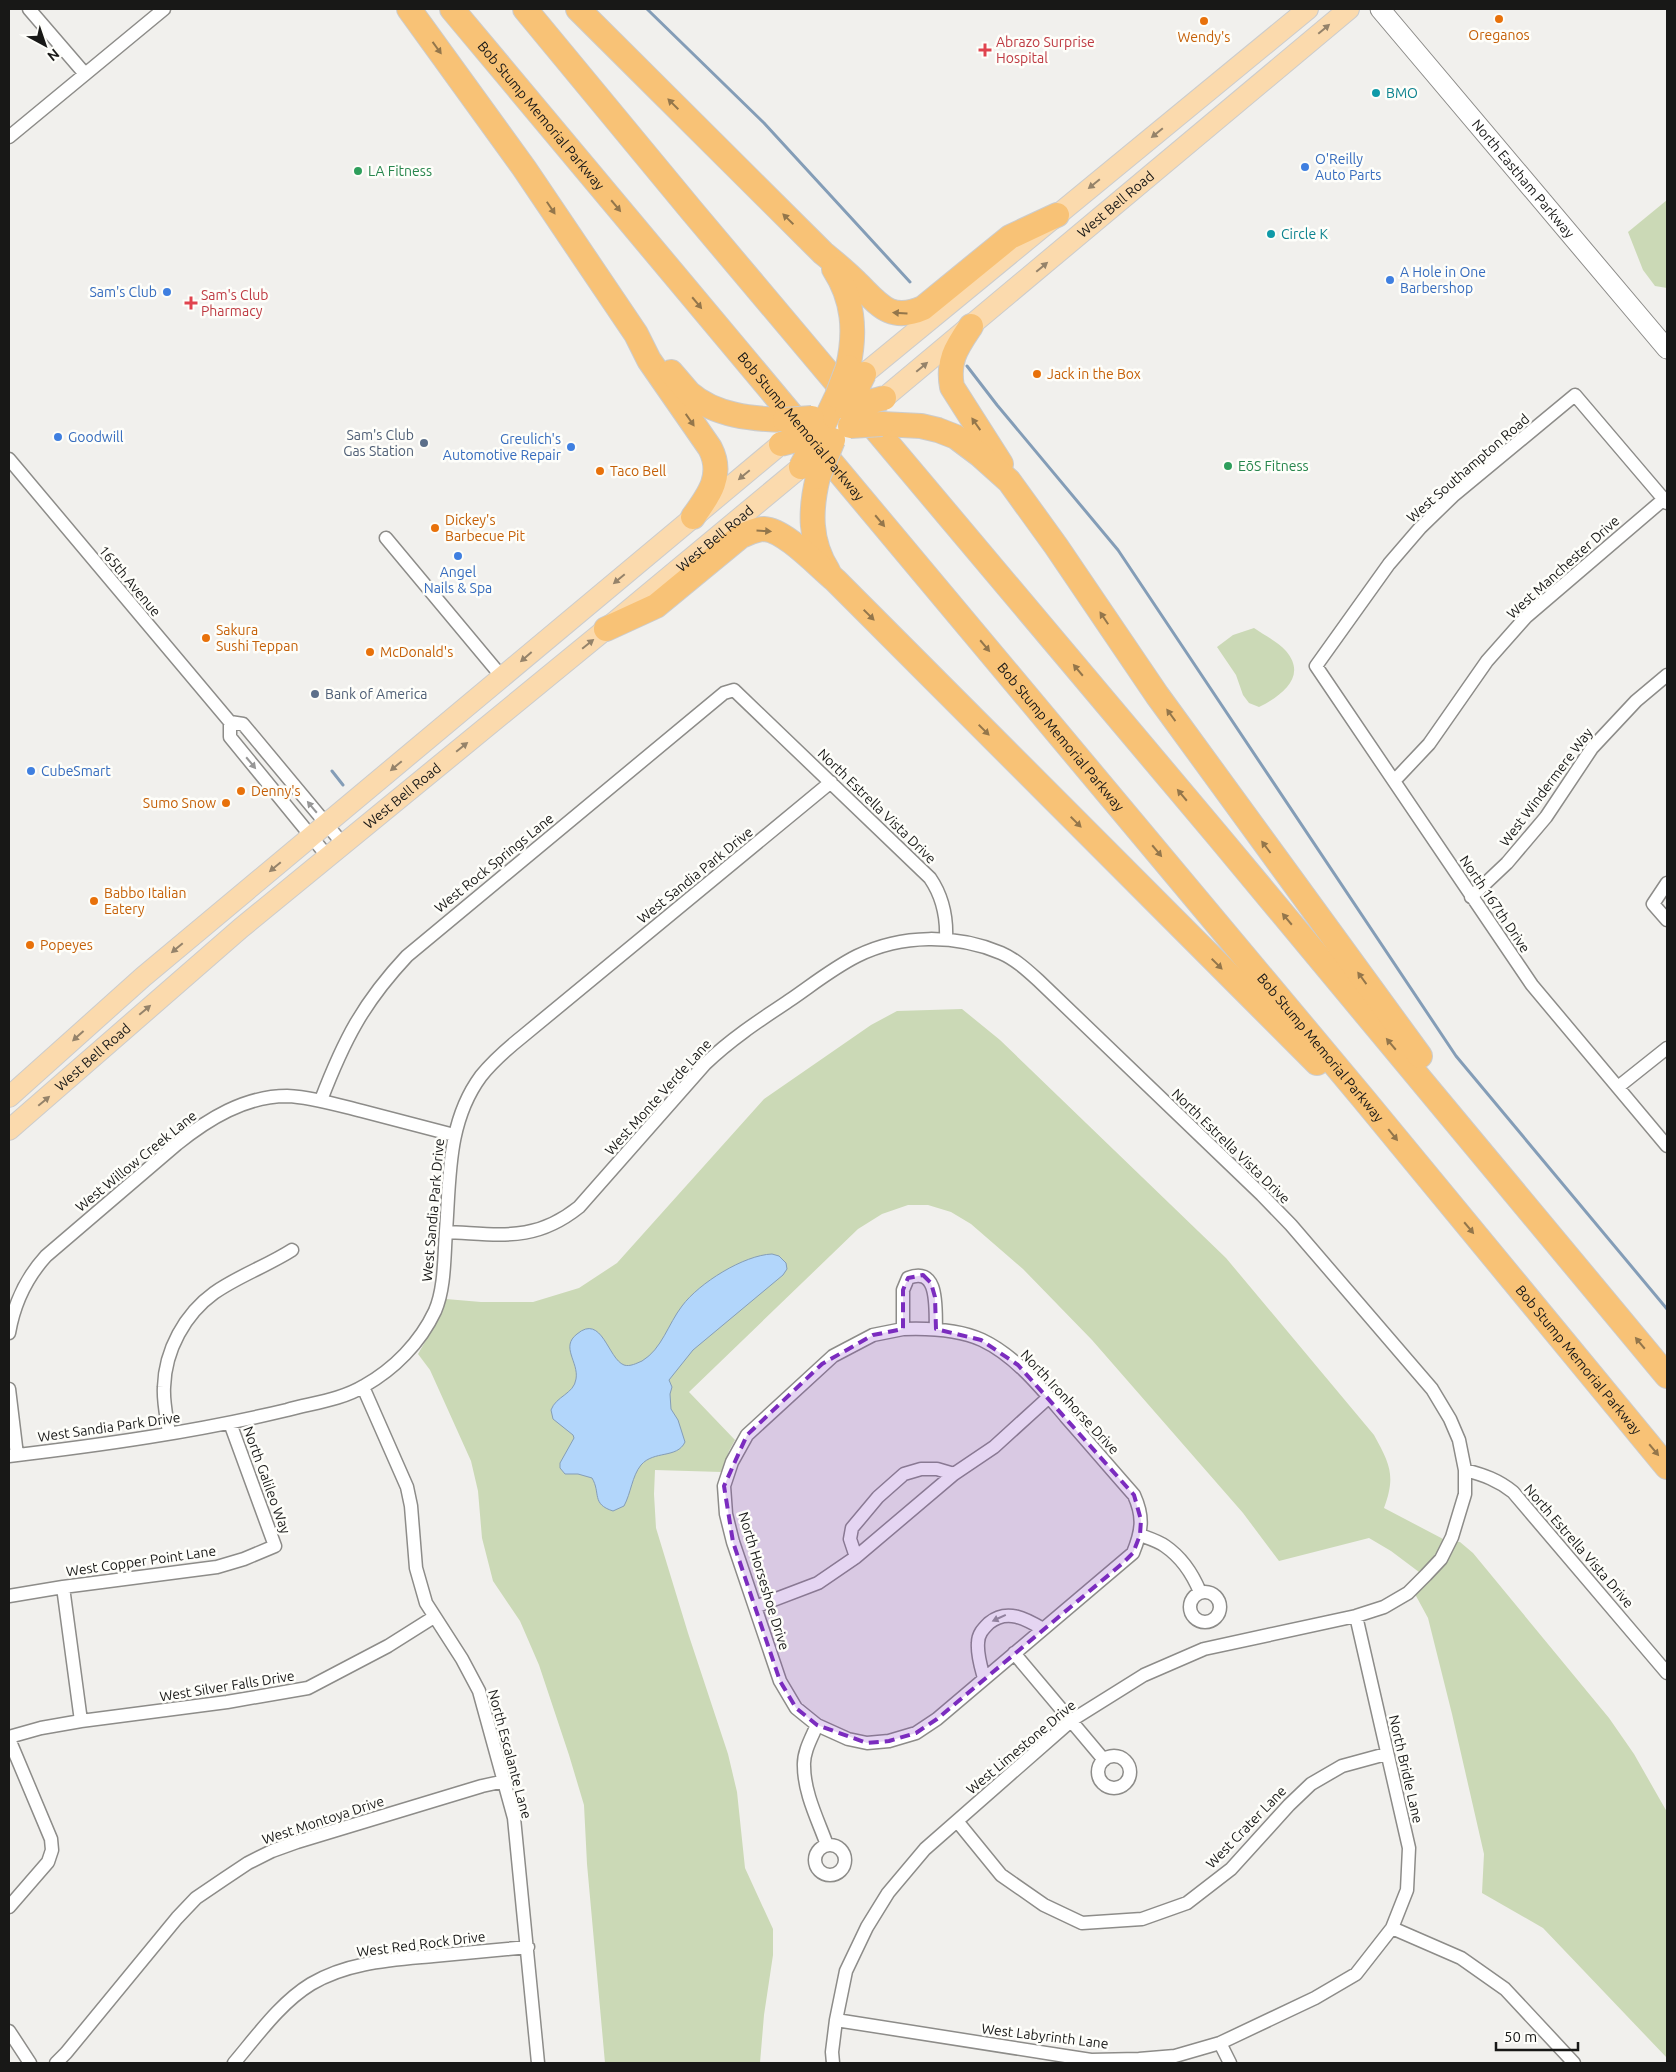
<svg xmlns="http://www.w3.org/2000/svg" width="1676" height="2072" viewBox="0 0 1676 2072" font-family="Ubuntu,sans-serif">
	<rect width="100%" height="100%" fill="#f1f0ed"/>
	<path fill="#cbd9b6" d="M 1667,200 L 1667,288 L 1655,286 L 1643,270 L 1628,232 Z
		M 1254,628 C 1264,635 1278,642 1286,651 C 1308,677 1281,696 1259,707 L 1249,703 L 1243,695 L 1236,675 L 1217,647 L 1233,635 Z
		M 962,1009 L 1000,1040 L 1226,1258 L 1374,1435 C 1390,1464 1396,1476 1384,1508 L 1445,1540 L 1460,1542 L 1473,1553 L 1609,1718 L 1634,1754 L 1667,1812 L 1667,2058 L 1543,1928 L 1482,1893 L 1484,1854 L 1452,1714 L 1428,1618 L 1409,1583 L 1419,1572 L 1391,1551 L 1369,1538 L 1279,1561 L 1243,1513 L 1092,1340 L 1023,1269 L 971,1224 L 951,1212 L 928,1205 L 908,1205 L 882,1214 L 858,1229 L 689,1392 L 735,1440 L 729,1451 L 722,1472 L 655,1470 L 654,1494 L 656,1528 L 688,1633 L 728,1754 L 737,1792 L 745,1868 L 773,1929 L 773,1955 L 764,2015 L 760,2063 L 605,2063 L 587,1864 L 584,1805 L 569,1755 L 539,1665 L 520,1621 L 493,1581 L 482,1538 L 478,1491 L 471,1461 L 430,1370 L 418,1354 L 437,1321 L 446,1299 L 481,1302 L 533,1302 L 579,1288 L 617,1263 L 764,1099 L 871,1025 L 897,1011 Z"/>
	<path fill="#b2d6fb" stroke="#849db7" d="M 772,1254 L 779,1256 L 786,1263 L 787,1269 L 783,1275 L 693,1350 L 669,1380 L 672,1387 L 670,1394 L 671,1409 L 678,1420 L 685,1442 C 677,1459 654,1450 641,1465 C 632,1476 631,1493 624,1506 L 613,1511 C 591,1504 601,1493 592,1478 L 578,1474 L 565,1474 L 560,1468 L 560,1463 L 574,1438 L 573,1435 L 553,1419 L 551,1410 C 556,1396 574,1394 576,1379 C 579,1362 560,1347 577,1334 C 602,1313 608,1359 624,1365 C 630,1367 637,1363 642,1361 C 662,1349 668,1324 682,1306 C 699,1283 744,1255 772,1254 Z"/>
	<g fill="none" stroke-linecap="round" stroke-linejoin="round">
		<path stroke="#849db7" stroke-width="3" d="M 647,9 L 764,123 L 910,282
			M 967,366 L 997,405 L 1118,550 L 1456,1056 L 1667,1309
			M 332,771 L 343,785"/>
		<defs>
			<path id="street" d="M 29,9 L 85,74
				M 9,137 L 164,9
				M 9,459 L 230,722 L 230,737 L 328,857
				M 1667,503 L 1575,395 L 1453,496 L 1420,528 L 1389,564 L 1316,666 L 1532,985 L 1667,1146
				M 386,538 L 502,677
				M 230,722 L 243,724 L 343,844
				M 1395,780 L 1429,744 L 1487,661 L 1526,617 L 1664,499
				M 1667,883 L 1653,904 L 1667,920
				M 1471,897 L 1507,863 L 1546,817 L 1592,748 L 1636,701 L 1667,675
				M 1618,1087 L 1667,1048
				M 321,1100 C 344,1040 363,1003 407,956 L 724,693 L 734,690 L 930,878 C 943,897 947,917 946,939
				M 446,1232 C 500,1234 534,1243 579,1207 L 705,1064 C 731,1039 760,1020 790,1000 C 812,985 833,968 857,956 C 902,934 955,934 1001,953 C 1015,959 1027,970 1038,980 L 1262,1195 L 1291,1225 L 1432,1389 L 1450,1419 L 1459,1440 L 1465,1470 L 1465,1494 L 1452,1537 L 1441,1559 L 1426,1575 L 1408,1593 L 1384,1607 L 1356,1616 L 1204,1649 L 1144,1675 L 1072,1720 L 925,1849 L 888,1893 L 867,1927 L 846,1971 L 836,2020 L 832,2052 L 833,2063
				M 903,1329 C 929,1328 958,1329 982,1340 C 1016,1356 1042,1389 1066,1417 C 1089,1443 1111,1469 1134,1495 C 1144,1517 1142,1531 1133,1553 L 937,1719 L 916,1733 L 889,1741 L 867,1743 L 848,1739 L 817,1725 L 796,1708 L 780,1681 L 733,1542 L 726,1514 L 724,1486 L 732,1462 L 747,1435 L 833,1356 L 873,1335 Z
				M 903,1329 L 903,1290 L 908,1278 C 940,1265 935,1310 936,1329
				M 9,1333 C 14,1304 26,1278 46,1256 L 177,1144 C 208,1119 245,1096 287,1096 C 312,1097 337,1105 362,1111 C 392,1119 423,1127 454,1135
				M 363,1387 L 407,1487 L 411,1506 L 416,1568 L 426,1603 L 462,1659 L 479,1691 L 514,1818 L 538,2063
				M 9,1389 L 17,1455
				M 169,1433 C 167,1418 163,1403 164,1387 C 165,1350 185,1314 214,1293 C 238,1276 267,1266 292,1250
				M 9,1456 C 102,1445 195,1432 287,1410 C 312,1403 341,1400 364,1386 C 394,1369 420,1343 435,1311 C 445,1288 444,1257 446,1231 C 450,1177 447,1122 481,1076 C 493,1061 508,1048 523,1036 L 831,782
				M 1465,1470 C 1484,1475 1498,1480 1513,1492 L 1667,1673
				M 1140,1535 C 1148,1538 1158,1541 1165,1546 C 1181,1557 1193,1575 1200,1592
				M 856,1557 L 850,1539 L 852,1528 L 878,1497 L 904,1474 L 921,1469 L 937,1469 L 954,1474
				M 63,1587 L 81,1721
				M1190 1607a15 15 0 1 1 30 0a15 15 0 1 1-30 0Z
				M 9,1596 L 63,1587 L 217,1567 L 244,1559 L 275,1546 L 230,1423
				M 755,1607 L 818,1583 L 856,1557 L 954,1474 L 994,1447 L 1049,1397
				M 1014,1653 L 1104,1760
				M 984,1678 C 981,1667 977,1655 978,1643 C 978,1634 983,1629 989,1623 C 1007,1608 1026,1619 1043,1629
				M 817,1725 C 812,1737 803,1752 804,1766 C 804,1793 818,1820 827,1845
				M 9,1737 L 41,1728 L 81,1721 L 227,1702 L 308,1688 L 388,1646 L 434,1617
				M 9,1739 L 51,1839 L 52,1850 L 48,1862 L 9,1907
				M1098 1772a16 16 0 1 1 32 0a16 16 0 1 1-32 0Z
				M 957,1821 L 1001,1875 L 1044,1905 L 1082,1923 L 1142,1919 L 1187,1903 L 1231,1869 L 1289,1805 L 1311,1784 L 1342,1766 L 1386,1754
				M815 1860a15 15 0 1 1 30 0a15 15 0 1 1-30 0Z
				M 1392,1928 L 1461,1958 L 1505,1989 L 1574,2063
				M 836,2020 L 1091,2060 L 1139,2059 L 1175,2056 L 1220,2043 L 1315,1998 L 1356,1974 L 1392,1928 L 1407,1890 L 1409,1848 L 1356,1616
				M 9,2031 L 30,2063
				M 1220,2043 L 1230,2063
				M 56,2063 L 66,2053 L 177,1918 L 196,1898 L 224,1879 L 248,1863 L 272,1851 L 297,1842 L 482,1786 L 505,1781
				M 234,2063 C 257,2036 280,2003 311,1984 C 348,1962 391,1960 433,1956 C 465,1953 496,1950 528,1947"/>
			<g id="secondary">
				<path id="s1" d="M 1380,9 L 1667,349"/>
			</g>
			<g id="primary">
				<path d="M 864,374 L 1308,9"/>
				<path id="s2" d="M 884,398 L 1349,9"/>
				<path d="M 9,1097 L 143,977 L 781,444"/>
				<path id="s3" d="M 9,1130 L 241,928 L 606,629 L 801,467"/>
			</g>
			<g id="highway">
				<path d="M 409,9 L 524,168 L 636,334 L 649,360 L 710,448 C 724,475 709,495 693,517"/>
				<path id="s4" d="M 452,9 L 1362,1097 L 1667,1467"/>
				<path d="M 525,9 L 692,211 L 1218,836 L 1667,1376"/>
				<path d="M 578,9 L 823,253 C 834,262 845,271 855,281 C 878,303 889,323 923,308 L 1010,237 L 1057,215"/>
				<path d="M 834,269 C 854,300 856,332 848,367"/>
				<path d="M 971,326 C 957,347 947,360 952,387 L 1001,464"/>
				<path d="M 671,372 C 677,379 683,386 689,393 C 715,416 753,419 785,420"/>
				<path d="M 882,424 L 921,426 L 938,430 L 956,437 L 980,455 L 1009,481 L 1056,546 L 1157,695 L 1420,1056"/>
				<path d="M 819,434 L 837,396"/>
				<path d="M 818,477 C 810,510 809,541 828,571"/>
				<path d="M 606,629 L 656,606 L 741,536 C 749,533 756,529 764,529 C 785,530 818,566 835,580 L 1317,1063"/>
			</g>
		</defs>
		<use href="#street" stroke="#8d8c89" stroke-width="15"/>
		<use href="#secondary" stroke="#8d8c89" stroke-width="21"/>
		<use href="#primary" stroke="#ccc" stroke-width="22"/>
		<use href="#highway" stroke="#ccc" stroke-width="26"/>
		<use href="#street" stroke="#fff" stroke-width="12"/>
		<use href="#secondary" stroke="#fff" stroke-width="19"/>
		<use href="#primary" stroke="#fbdaad" stroke-width="20"/>
		<use href="#highway" stroke="#f8c276" stroke-width="24"/>
		<defs>
			<path id="highway-bridge" d="M 837,396 L 848,367
				M 847,408 L 884,398
				M 847,408 L 864,374
				M 785,420 L 812,418
				M 850,426 L 882,424
				M 781,444 L 819,434
				M 801,467 L 819,434
				M 818,477 L 833,440"/>
		</defs>
		<use href="#highway-bridge" stroke="#ccc" stroke-width="26" stroke-linecap="butt"/>
		<use href="#highway-bridge" stroke="#f8c276" stroke-width="24"/>
	</g>
	<defs><path id="oneway-solid" d="M-6-.8H1V-3.2L6.5 0L1 3.2V.8H-6Z" transform="scale(1.25)"/></defs>
	<g fill="#95836a">
		<use href="#oneway-solid" transform="translate(1324 29) rotate(-40)"/>
		<use href="#oneway-solid" transform="translate(1157 133) rotate(141)"/>
		<use href="#oneway-solid" transform="translate(1094 184) rotate(141)"/>
		<use href="#oneway-solid" transform="translate(1042 267) rotate(-40)"/>
		<use href="#oneway-solid" transform="translate(922 367) rotate(-40)"/>
		<use href="#oneway-solid" transform="translate(744 475) rotate(140)"/>
		<use href="#oneway-solid" transform="translate(619 579) rotate(140)"/>
		<use href="#oneway-solid" transform="translate(588 644) rotate(-39)"/>
		<use href="#oneway-solid" transform="translate(526 657) rotate(139)"/>
		<use href="#oneway-solid" transform="translate(462 747) rotate(-39)"/>
		<use href="#oneway-solid" transform="translate(396 766) rotate(140)"/>
		<use href="#oneway-solid" transform="translate(275 867) rotate(140)"/>
		<use href="#oneway-solid" transform="translate(177 948) rotate(140)"/>
		<use href="#oneway-solid" transform="translate(145 1010) rotate(-40)"/>
		<use href="#oneway-solid" transform="translate(78 1036) rotate(138)"/>
		<use href="#oneway-solid" transform="translate(44 1101) rotate(-40)"/>
	</g>
	<g fill="#93764b">
		<use href="#oneway-solid" transform="translate(437 48) rotate(54)"/>
		<use href="#oneway-solid" transform="translate(673 104) rotate(-135)"/>
		<use href="#oneway-solid" transform="translate(616 206) rotate(50)"/>
		<use href="#oneway-solid" transform="translate(551 208) rotate(56)"/>
		<use href="#oneway-solid" transform="translate(788 219) rotate(-136)"/>
		<use href="#oneway-solid" transform="translate(697 303) rotate(50)"/>
		<use href="#oneway-solid" transform="translate(900 313) rotate(-176)"/>
		<use href="#oneway-solid" transform="translate(690 420) rotate(55)"/>
		<use href="#oneway-solid" transform="translate(976 424) rotate(-125)"/>
		<use href="#oneway-solid" transform="translate(880 521) rotate(50)"/>
		<use href="#oneway-solid" transform="translate(764 531) rotate(3)"/>
		<use href="#oneway-solid" transform="translate(869 615) rotate(45)"/>
		<use href="#oneway-solid" transform="translate(1104 618) rotate(-124)"/>
		<use href="#oneway-solid" transform="translate(985 646) rotate(50)"/>
		<use href="#oneway-solid" transform="translate(1078 670) rotate(-130)"/>
		<use href="#oneway-solid" transform="translate(1171 715) rotate(-126)"/>
		<use href="#oneway-solid" transform="translate(984 730) rotate(45)"/>
		<use href="#oneway-solid" transform="translate(1182 795) rotate(-130)"/>
		<use href="#oneway-solid" transform="translate(1076 822) rotate(45)"/>
		<use href="#oneway-solid" transform="translate(1266 847) rotate(-127)"/>
		<use href="#oneway-solid" transform="translate(1157 851) rotate(50)"/>
		<use href="#oneway-solid" transform="translate(1287 919) rotate(-130)"/>
		<use href="#oneway-solid" transform="translate(1217 964) rotate(45)"/>
		<use href="#oneway-solid" transform="translate(1362 978) rotate(-126)"/>
		<use href="#oneway-solid" transform="translate(1391 1044) rotate(-130)"/>
		<use href="#oneway-solid" transform="translate(1393 1135) rotate(51)"/>
		<use href="#oneway-solid" transform="translate(1469 1228) rotate(50)"/>
		<use href="#oneway-solid" transform="translate(1640 1343) rotate(-130)"/>
		<use href="#oneway-solid" transform="translate(1654 1450) rotate(50)"/>
	</g>
	<g fill="#979797">
		<use href="#oneway-solid" transform="translate(251 763) rotate(50)"/>
		<use href="#oneway-solid" transform="translate(312 807) rotate(-130)"/>
		<use href="#oneway-solid" transform="translate(999 1618) rotate(155)"/>
	</g>
	<path fill="#7b2cbf" fill-opacity="0.2" stroke="#7b2cbf" stroke-width="4" stroke-dasharray="10 6" stroke-linejoin="round" d="M 923,1275 L 931,1283 L 935,1297 L 936,1329 L 981,1340 L 1018,1365 L 1134,1495 L 1141,1520 L 1140,1535 L 1133,1553 L 1123,1563 L 937,1719 L 916,1733 L 889,1741 L 867,1743 L 817,1725 L 796,1708 L 780,1681 L 733,1542 L 724,1486 L 747,1435 L 822,1364 L 873,1335 L 903,1329 L 903,1290 L 908,1278 Z"/>
	<g fill="#e8710a" stroke="#fefefa" stroke-width="2">
		<circle cx="1499" cy="19" r="5"/>
		<circle cx="1204" cy="21" r="5"/>
		<circle cx="1037" cy="374" r="5"/>
		<circle cx="600" cy="471" r="5"/>
		<circle cx="435" cy="528" r="5"/>
		<circle cx="206" cy="638" r="5"/>
		<circle cx="370" cy="652" r="5"/>
		<circle cx="241" cy="791" r="5"/>
		<circle cx="226" cy="803" r="5"/>
		<circle cx="94" cy="901" r="5"/>
		<circle cx="30" cy="945" r="5"/>
	</g>
	<g fill="#e0444e" stroke="#fefefa" stroke-width="2">
		<path d="M982.5 42.5h5v5h5v5h-5v5h-5v-5h-5v-5h5z"/>
		<path d="M188.5 295.5h5v5h5v5h-5v5h-5v-5h-5v-5h5z"/>
	</g>
	<g fill="#0f9aa8" stroke="#fefefa" stroke-width="2">
		<circle cx="1376" cy="93" r="5"/>
		<circle cx="1271" cy="234" r="5"/>
	</g>
	<g fill="#3f7fe0" stroke="#fefefa" stroke-width="2">
		<circle cx="1305" cy="167" r="5"/>
		<circle cx="1390" cy="280" r="5"/>
		<circle cx="167" cy="292" r="5"/>
		<circle cx="58" cy="437" r="5"/>
		<circle cx="571" cy="447" r="5"/>
		<circle cx="458" cy="556" r="5"/>
		<circle cx="31" cy="771" r="5"/>
	</g>
	<g fill="#2e9e5b" stroke="#fefefa" stroke-width="2">
		<circle cx="358" cy="171" r="5"/>
		<circle cx="1228" cy="466" r="5"/>
	</g>
	<g fill="#5c6f8a" stroke="#fefefa" stroke-width="2">
		<circle cx="424" cy="443" r="5"/>
		<circle cx="315" cy="694" r="5"/>
	</g>
	<g text-anchor="middle" stroke-width="5" stroke-linejoin="round" paint-order="stroke">
		<g font-size="14" fill="#c56008" stroke="#fefefa" text-anchor="start">
			<text x="1499" y="40" text-anchor="middle">Oreganos</text>
			<text x="1204" y="42" text-anchor="middle">Wendy's</text>
			<text x="1047" y="379">Jack in the Box</text>
			<text x="610" y="476">Taco Bell</text>
			<text x="445" y="525">Dickey's<tspan x="445" dy="16">Barbecue Pit</tspan></text>
			<text x="216" y="635">Sakura<tspan x="216" dy="16">Sushi Teppan</tspan></text>
			<text x="380" y="657">McDonald's</text>
			<text x="251" y="796">Denny's</text>
			<text x="216" y="808" text-anchor="end">Sumo Snow</text>
			<text x="104" y="898">Babbo Italian<tspan x="104" dy="16">Eatery</tspan></text>
			<text x="40" y="950">Popeyes</text>
		</g>
		<g font-size="14" fill="#be3a42" stroke="#fefefa" text-anchor="start">
			<text x="996" y="47">Abrazo Surprise<tspan x="996" dy="16">Hospital</tspan></text>
			<text x="201" y="300">Sam's Club<tspan x="201" dy="16">Pharmacy</tspan></text>
		</g>
		<g font-size="14" fill="#0d838f" stroke="#fefefa" text-anchor="start">
			<text x="1386" y="98">BMO</text>
			<text x="1281" y="239">Circle K</text>
		</g>
		<g font-size="14" fill="#181817" stroke="#fefefa">
			<text dy="5" stroke="none"><textPath href="#s4" startOffset="139">Bob Stump Memorial Parkway</textPath></text>
			<text dy="5" stroke="none"><textPath href="#s1" startOffset="222">North Eastham Parkway</textPath></text>
			<text dy="5" stroke="none"><textPath href="#s2" startOffset="302">West Bell Road</textPath></text>
			<text dy="5" stroke="none"><textPath href="#s4" startOffset="544">Bob Stump Memorial Parkway</textPath></text>
			<text transform="translate(1468 468) rotate(-41)" y="5">West Southampton Road</text>
			<text dy="5" stroke="none"><textPath href="#s3" startOffset="921">West Bell Road</textPath></text>
			<text transform="translate(1563 567) rotate(-42)" y="5">West Manchester Drive</text>
			<text transform="translate(130 581) rotate(50)" y="5">165th Avenue</text>
			<text dy="5" stroke="none"><textPath href="#s4" startOffset="949">Bob Stump Memorial Parkway</textPath></text>
			<text transform="translate(1546 787) rotate(-53)" y="5">West Windermere Way</text>
			<text dy="5" stroke="none"><textPath href="#s3" startOffset="516">West Bell Road</textPath></text>
			<text transform="translate(877 806) rotate(44)" y="5">North Estrella Vista Drive</text>
			<text transform="translate(494 863) rotate(-39)" y="5">West Rock Springs Lane</text>
			<text transform="translate(695 875) rotate(-39)" y="5">West Sandia Park Drive</text>
			<text transform="translate(1495 904) rotate(56)" y="5">North 167th Drive</text>
			<text dy="5" stroke="none"><textPath href="#s4" startOffset="1354">Bob Stump Memorial Parkway</textPath></text>
			<text dy="5" stroke="none"><textPath href="#s3" startOffset="111">West Bell Road</textPath></text>
			<text transform="translate(658 1097) rotate(-48)" y="5">West Monte Verde Lane</text>
			<text transform="translate(1231 1146) rotate(44)" y="5">North Estrella Vista Drive</text>
			<text transform="translate(136 1161) rotate(-39)" y="5">West Willow Creek Lane</text>
			<text transform="translate(433 1210) rotate(-85)" y="5">West Sandia Park Drive</text>
			<text dy="5" stroke="none"><textPath href="#s4" startOffset="1759">Bob Stump Memorial Parkway</textPath></text>
			<text transform="translate(1070 1402) rotate(47)" y="5">North Ironhorse Drive</text>
			<text transform="translate(109 1427) rotate(-8)" y="5">West Sandia Park Drive</text>
			<text transform="translate(267 1480) rotate(70)" y="5">North Galileo Way</text>
			<text transform="translate(1579 1546) rotate(49)" y="5">North Estrella Vista Drive</text>
			<text transform="translate(141 1561) rotate(-8)" y="5">West Copper Point Lane</text>
			<text transform="translate(764 1581) rotate(73)" y="5">North Horseshoe Drive</text>
			<text transform="translate(227 1686) rotate(-9)" y="5">West Silver Falls Drive</text>
			<text transform="translate(1021 1747) rotate(-40)" y="5">West Limestone Drive</text>
			<text transform="translate(510 1754) rotate(75)" y="5">North Escalante Lane</text>
			<text transform="translate(1406 1769) rotate(77)" y="5">North Bridle Lane</text>
			<text transform="translate(323 1820) rotate(-18)" y="5">West Montoya Drive</text>
			<text transform="translate(1246 1827) rotate(-46)" y="5">West Crater Lane</text>
			<text transform="translate(421 1944) rotate(-7)" y="5">West Red Rock Drive</text>
			<text transform="translate(1045 2036) rotate(7)" y="5">West Labyrinth Lane</text>
		</g>
		<g font-size="14" fill="#366cbe" stroke="#fefefa" text-anchor="start">
			<text x="1315" y="164">O'Reilly<tspan x="1315" dy="16">Auto Parts</tspan></text>
			<text x="1400" y="277">A Hole in One<tspan x="1400" dy="16">Barbershop</tspan></text>
			<text x="157" y="297" text-anchor="end">Sam's Club</text>
			<text x="68" y="442">Goodwill</text>
			<text x="561" y="444" text-anchor="end">Greulich's<tspan x="561" dy="16">Automotive Repair</tspan></text>
			<text x="458" y="577" text-anchor="middle">Angel<tspan x="458" dy="16">Nails &amp; Spa</tspan></text>
			<text x="41" y="776">CubeSmart</text>
		</g>
		<g font-size="14" fill="#27864d" stroke="#fefefa" text-anchor="start">
			<text x="368" y="176">LA Fitness</text>
			<text x="1238" y="471">EōS Fitness</text>
		</g>
		<g font-size="14" fill="#4e5e75" stroke="#fefefa" text-anchor="end">
			<text x="414" y="440">Sam's Club<tspan x="414" dy="16">Gas Station</tspan></text>
			<text x="325" y="699" text-anchor="start">Bank of America</text>
		</g>
	</g>
	<rect width="1676" height="2072" fill="none" stroke="#181817" stroke-width="20"/>
	<g transform="translate(45 45) rotate(140)" stroke="#fefefa" stroke-width="4" paint-order="stroke">
	<path d="M0-4L9 19L0 12L-9 19Z" fill="#181817"/>
	<text y="-8" font-size="14" font-weight="bold" text-anchor="middle" fill="#181817">N</text>
	</g>
	<path d="M1496 2042v8h82v-8" fill="none" stroke="#181817" stroke-width="2.5"/>
	<text x="1504" y="2042" font-size="15" fill="#181817" stroke="#fefefa" stroke-width="4" paint-order="stroke">50 m</text>
</svg>
